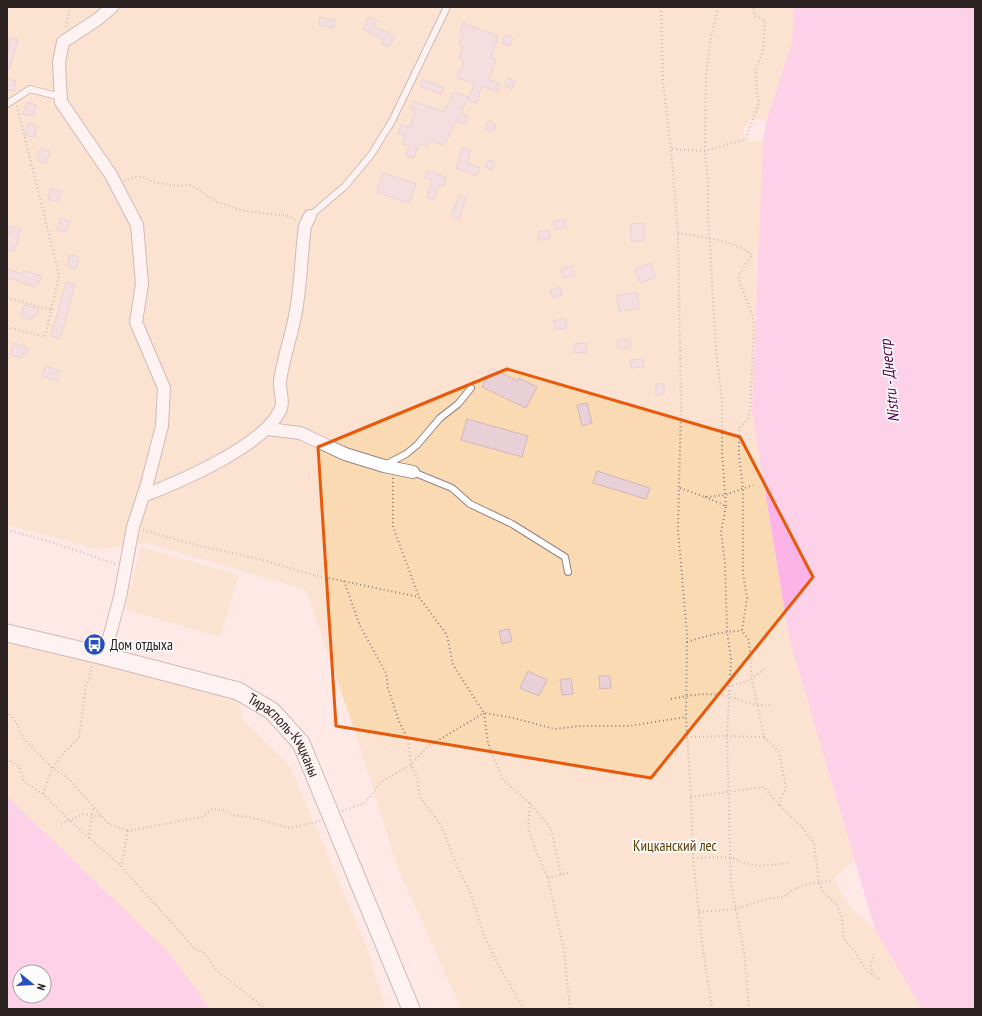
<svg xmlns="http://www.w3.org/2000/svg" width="982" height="1016" viewBox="0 0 982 1016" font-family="'PT Sans Narrow',sans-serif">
	<rect width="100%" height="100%" fill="#fee9e7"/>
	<path fill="#fadab3" d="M 7,7 L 794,7 L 792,43 L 767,119 L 751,119 L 744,128 L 743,137 L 750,143 L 763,140 L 752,411 L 789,638 L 854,859 L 834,879 L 851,909 L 875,929 L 922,1009 L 461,1009 L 397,866 L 357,738 L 306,590 L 147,543 L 98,549 L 7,525 Z
		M 141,547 L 239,575 L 220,637 L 125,609 Z
		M 7,633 L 238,691 L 243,720 L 290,766 L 367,948 L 386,1009 L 210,1009 L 170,954 L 7,796 Z"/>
	<path fill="#fcb3e8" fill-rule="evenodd" d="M 794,7 L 975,7 L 975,1009 L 922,1009 L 875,929 L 789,638 L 752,411 L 763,140 L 767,119 L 792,43 Z
		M 7,796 L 170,954 L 210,1009 L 7,1009 ZM 20,972 L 44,972 L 44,996 L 20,996 Z"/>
	<path fill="#e8d0d6" stroke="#cfb7bd" d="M 320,17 L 335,20 L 334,28 L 319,25 Z
		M 369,17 L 377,21 L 374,26 L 395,36 L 389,47 L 381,43 L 383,39 L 363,29 Z
		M 463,23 L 498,36 L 491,58 L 496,59 L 489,80 L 500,84 L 497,92 L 482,86 L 476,103 L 468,100 L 475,83 L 457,78 L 464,61 L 459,59 L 463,47 L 459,45 L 463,33 L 460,31 Z
		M 505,35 L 513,38 L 510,46 L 502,43 Z
		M 9,38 L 18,40 L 9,70 L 7,70 Z
		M 507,78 L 515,81 L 512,89 L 505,86 Z
		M 7,79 L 16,81 L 14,91 L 7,90 Z
		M 422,79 L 444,88 L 441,94 L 420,86 Z
		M 454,92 L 468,97 L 461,113 L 468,116 L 465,124 L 456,121 L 444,145 L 429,140 L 427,147 L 419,144 L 414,158 L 406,155 L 409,146 L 403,144 L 405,135 L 398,133 L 401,125 L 410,128 L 416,111 L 410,109 L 413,101 L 444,112 Z
		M 27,102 L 36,105 L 33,116 L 23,114 Z
		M 489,121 L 496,125 L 492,132 L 485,129 Z
		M 28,123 L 37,126 L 34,137 L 25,135 Z
		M 463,147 L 471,150 L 467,163 L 480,168 L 477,176 L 456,168 Z
		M 40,149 L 50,152 L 46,163 L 37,160 Z
		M 488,160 L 495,162 L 492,170 L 485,167 Z
		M 428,170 L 446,178 L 444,186 L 439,185 L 434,200 L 427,197 L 432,181 L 425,178 Z
		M 383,173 L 416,184 L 409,203 L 377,192 Z
		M 51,188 L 61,191 L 57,202 L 48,199 Z
		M 459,195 L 466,198 L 459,220 L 451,217 Z
		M 60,218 L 70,221 L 66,232 L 57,230 Z
		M 565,219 L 566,228 L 554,229 L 553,221 Z
		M 644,223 L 644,241 L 631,241 L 631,224 Z
		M 11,226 L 21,229 L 14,252 L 7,250 L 7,238 Z
		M 549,230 L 550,239 L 539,240 L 538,232 Z
		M 70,255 L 79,257 L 76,269 L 67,266 Z
		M 650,263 L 656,277 L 640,283 L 635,269 Z
		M 572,266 L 575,275 L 563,278 L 561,269 Z
		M 7,269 L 22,274 L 23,270 L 42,276 L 39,283 L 37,282 L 35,287 L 7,277 Z
		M 66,282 L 75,285 L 60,339 L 51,336 Z
		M 560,287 L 562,295 L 553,298 L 550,290 Z
		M 637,293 L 639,309 L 619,311 L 617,295 Z
		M 24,305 L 39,309 L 37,316 L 34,315 L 32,320 L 21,317 Z
		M 565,318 L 567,328 L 556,330 L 553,321 Z
		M 618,340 L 630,340 L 630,348 L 618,348 Z
		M 14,343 L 28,347 L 26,354 L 23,353 L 22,358 L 10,355 Z
		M 586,343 L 587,352 L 574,353 L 574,344 Z
		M 643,359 L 644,367 L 631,368 L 630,360 Z
		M 45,366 L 60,371 L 57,381 L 42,376 Z
		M 491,368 L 518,381 L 519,378 L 537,387 L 526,408 L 482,387 Z
		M 656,384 L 664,384 L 664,394 L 656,395 Z
		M 587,403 L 592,423 L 582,426 L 577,405 Z
		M 467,419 L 528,436 L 522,457 L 461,440 Z
		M 597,471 L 650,488 L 646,499 L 593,483 Z
		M 509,629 L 512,641 L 502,644 L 499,631 Z
		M 528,671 L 547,680 L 539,696 L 520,688 Z
		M 599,676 L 610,676 L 611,688 L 600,689 Z
		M 571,678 L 573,694 L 562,695 L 560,680 Z"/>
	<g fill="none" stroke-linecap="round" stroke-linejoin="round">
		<defs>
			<path id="lane" d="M 7,104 L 30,89 L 61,97
				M 310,216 L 345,186 L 371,155 L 392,121 L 447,7
				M 385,465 L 406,454 L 417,445 L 440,418 L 458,404 L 471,388
				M 413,472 L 452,488 L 470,504 L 512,524 L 565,557 L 568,572"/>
			<path id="street" d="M 268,429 L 300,433 L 345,454 L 384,466 L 413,472
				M 143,496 C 179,482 267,445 281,408 C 284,401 279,389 280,381 C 283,359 291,338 295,316 C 301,287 301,255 305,226 L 310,216
				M 104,656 L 120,597 L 133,527 L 147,484 L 162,426 L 164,388 L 136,322 L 142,284 L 137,225 L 111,175 L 61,102 L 59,62 L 63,42 L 98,19 L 112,7"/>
			<g id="secondary">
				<path id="s1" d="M 7,633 L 104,656 L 238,691 L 272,711 L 301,743 L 411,1009"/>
			</g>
		</defs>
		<use href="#lane" stroke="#98817f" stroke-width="8"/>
		<use href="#street" stroke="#98817f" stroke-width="14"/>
		<use href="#secondary" stroke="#98817f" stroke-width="19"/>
		<path stroke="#908280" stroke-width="2" stroke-dasharray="1 3" stroke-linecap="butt" d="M 661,7 L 663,83 L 671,149 L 678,233 L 681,406 L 678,530 L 687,634 L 686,717 L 691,797 L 693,858 L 702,942 L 712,1009
			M 718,7 L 710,43 L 706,77 L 705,151 L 708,183 L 708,213 L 716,351 L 722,401 L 722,452 L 726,506
			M 66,27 L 70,7
			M 672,149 L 705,151 L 746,139 L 759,102 L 757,93 L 756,69 L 763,51 L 765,20 L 755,16 L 753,7
			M 124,181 L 135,177 L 143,177 L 153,182 L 179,186 L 191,185 L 217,202 L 240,210 L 288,216 L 297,221
			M 678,233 C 702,237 733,240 752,255 L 738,276 C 742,293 752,307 754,325 L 750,411 L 748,419 L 739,428 L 739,456 L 743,489 L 743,573 L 747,598 L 742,631 L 749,640 L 752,680 L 764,737 L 779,752 L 786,788 L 781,798 L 780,806 L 801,826 L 814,843 L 819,883 L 822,890 L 837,905 L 842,919 L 844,939 L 856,953 L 866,970 L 881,980
			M 7,298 L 51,310
			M 7,327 L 45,337 L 59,275 L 17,106
			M 393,478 L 393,527 L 419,597 L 447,635 L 453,665 L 484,713 L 509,717 L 555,729 L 579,726 L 629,726 L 686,717
			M 680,488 L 705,497 L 725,495 L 753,485
			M 705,497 L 726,506 L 721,532 L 725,562 L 727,631 L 731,659 L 727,736 L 731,884 L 744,951 L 749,1009
			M 7,530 L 51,542 L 116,564
			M 143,530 L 200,546 L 259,559 L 314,575 L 419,597
			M 344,581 L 360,626 L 386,673 L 388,688 L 398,719 L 408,740 L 411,765 L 418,780 L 419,796 L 441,825 L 458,868 L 471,894 L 483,933 L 497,963 L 524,1009
			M 687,642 C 705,636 723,631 742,631
			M 728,686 C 745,684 754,678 766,667
			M 671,699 C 690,695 708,692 727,696 C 745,700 749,707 770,705
			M 7,711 L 16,722 L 24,739 L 52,768 L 67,777 L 108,823 L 128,831
			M 687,737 L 727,736 L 764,737
			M 7,759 L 19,766 L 24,782 L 43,794 L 68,819 L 121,866
			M 43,794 C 53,764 56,760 79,738 L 86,685 L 89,680 L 92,665
			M 691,797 L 764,787 L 779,805
			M 530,803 L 528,828 L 536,851 L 548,878
			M 342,811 L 365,803 L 382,781 L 411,765 L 427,747 L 484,713 L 488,743 L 503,780 L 530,803 L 551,829 L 561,875
			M 61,824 L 83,814 L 103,817
			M 89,838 L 93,808
			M 693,858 L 731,857 L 741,862 L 758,866 L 791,863
			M 568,873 L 548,878 L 564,950 L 570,1009
			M 699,912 L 736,909 L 766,899 L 783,897 L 795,889 L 807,884 L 831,881
			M 872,974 L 871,964 L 874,954
			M 266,1009 L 217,971 L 204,953 L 195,949 L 121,866 L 128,831 L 202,817 L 212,809 L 223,810 L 233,815 L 250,817 L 289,828 L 321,821"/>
		<use href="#lane" stroke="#fff" stroke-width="6"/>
		<use href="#street" stroke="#fff" stroke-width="12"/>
		<use href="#secondary" stroke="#fff" stroke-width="17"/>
	</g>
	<path d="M0 0H982V1016H0ZM 507,369 L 740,437 L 813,577 L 651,778 L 336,726 L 318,447 Z" fill="#fee9e7" fill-opacity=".55" fill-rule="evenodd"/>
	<path fill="none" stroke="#e8590c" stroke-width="3" stroke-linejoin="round" d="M 507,369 L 740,437 L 813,577 L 651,778 L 336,726 L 318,447 Z"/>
	<defs>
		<symbol id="bus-disc" viewBox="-11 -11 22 22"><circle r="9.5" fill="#264fbd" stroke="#fcfcfc"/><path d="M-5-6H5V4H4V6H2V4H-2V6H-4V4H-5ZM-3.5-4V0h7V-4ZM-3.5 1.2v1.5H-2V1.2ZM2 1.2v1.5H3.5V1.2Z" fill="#fff"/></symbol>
	</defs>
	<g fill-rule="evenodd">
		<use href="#bus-disc" x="82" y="632" width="25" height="25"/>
	</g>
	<g text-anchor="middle" stroke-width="3.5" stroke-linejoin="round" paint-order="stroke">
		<g font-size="15" fill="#2b2221" stroke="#fcfcfc" text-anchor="start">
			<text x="110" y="650">Дом отдыха</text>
		</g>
		<g font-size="15" fill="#2b2221" stroke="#fcfcfc">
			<text dy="5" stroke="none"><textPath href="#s1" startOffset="304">Тирасполь-Кицканы</textPath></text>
		</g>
		<g font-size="15" fill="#603d01" stroke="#fcfcfc">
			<text x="675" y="851">Кицканский лес</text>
		</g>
		<g font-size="16" font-style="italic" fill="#5a024c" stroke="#fcfcfc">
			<text transform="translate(889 381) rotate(-96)" y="6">Nistru - Днестр</text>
		</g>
	</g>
	<rect width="982" height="1016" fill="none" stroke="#2b2221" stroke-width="16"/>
	<g transform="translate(32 984) rotate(108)"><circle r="19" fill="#fcfcfc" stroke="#a8a5a4"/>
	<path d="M0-3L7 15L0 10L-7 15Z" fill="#264fbd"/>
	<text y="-6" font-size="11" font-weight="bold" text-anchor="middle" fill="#2b2221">N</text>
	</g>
</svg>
